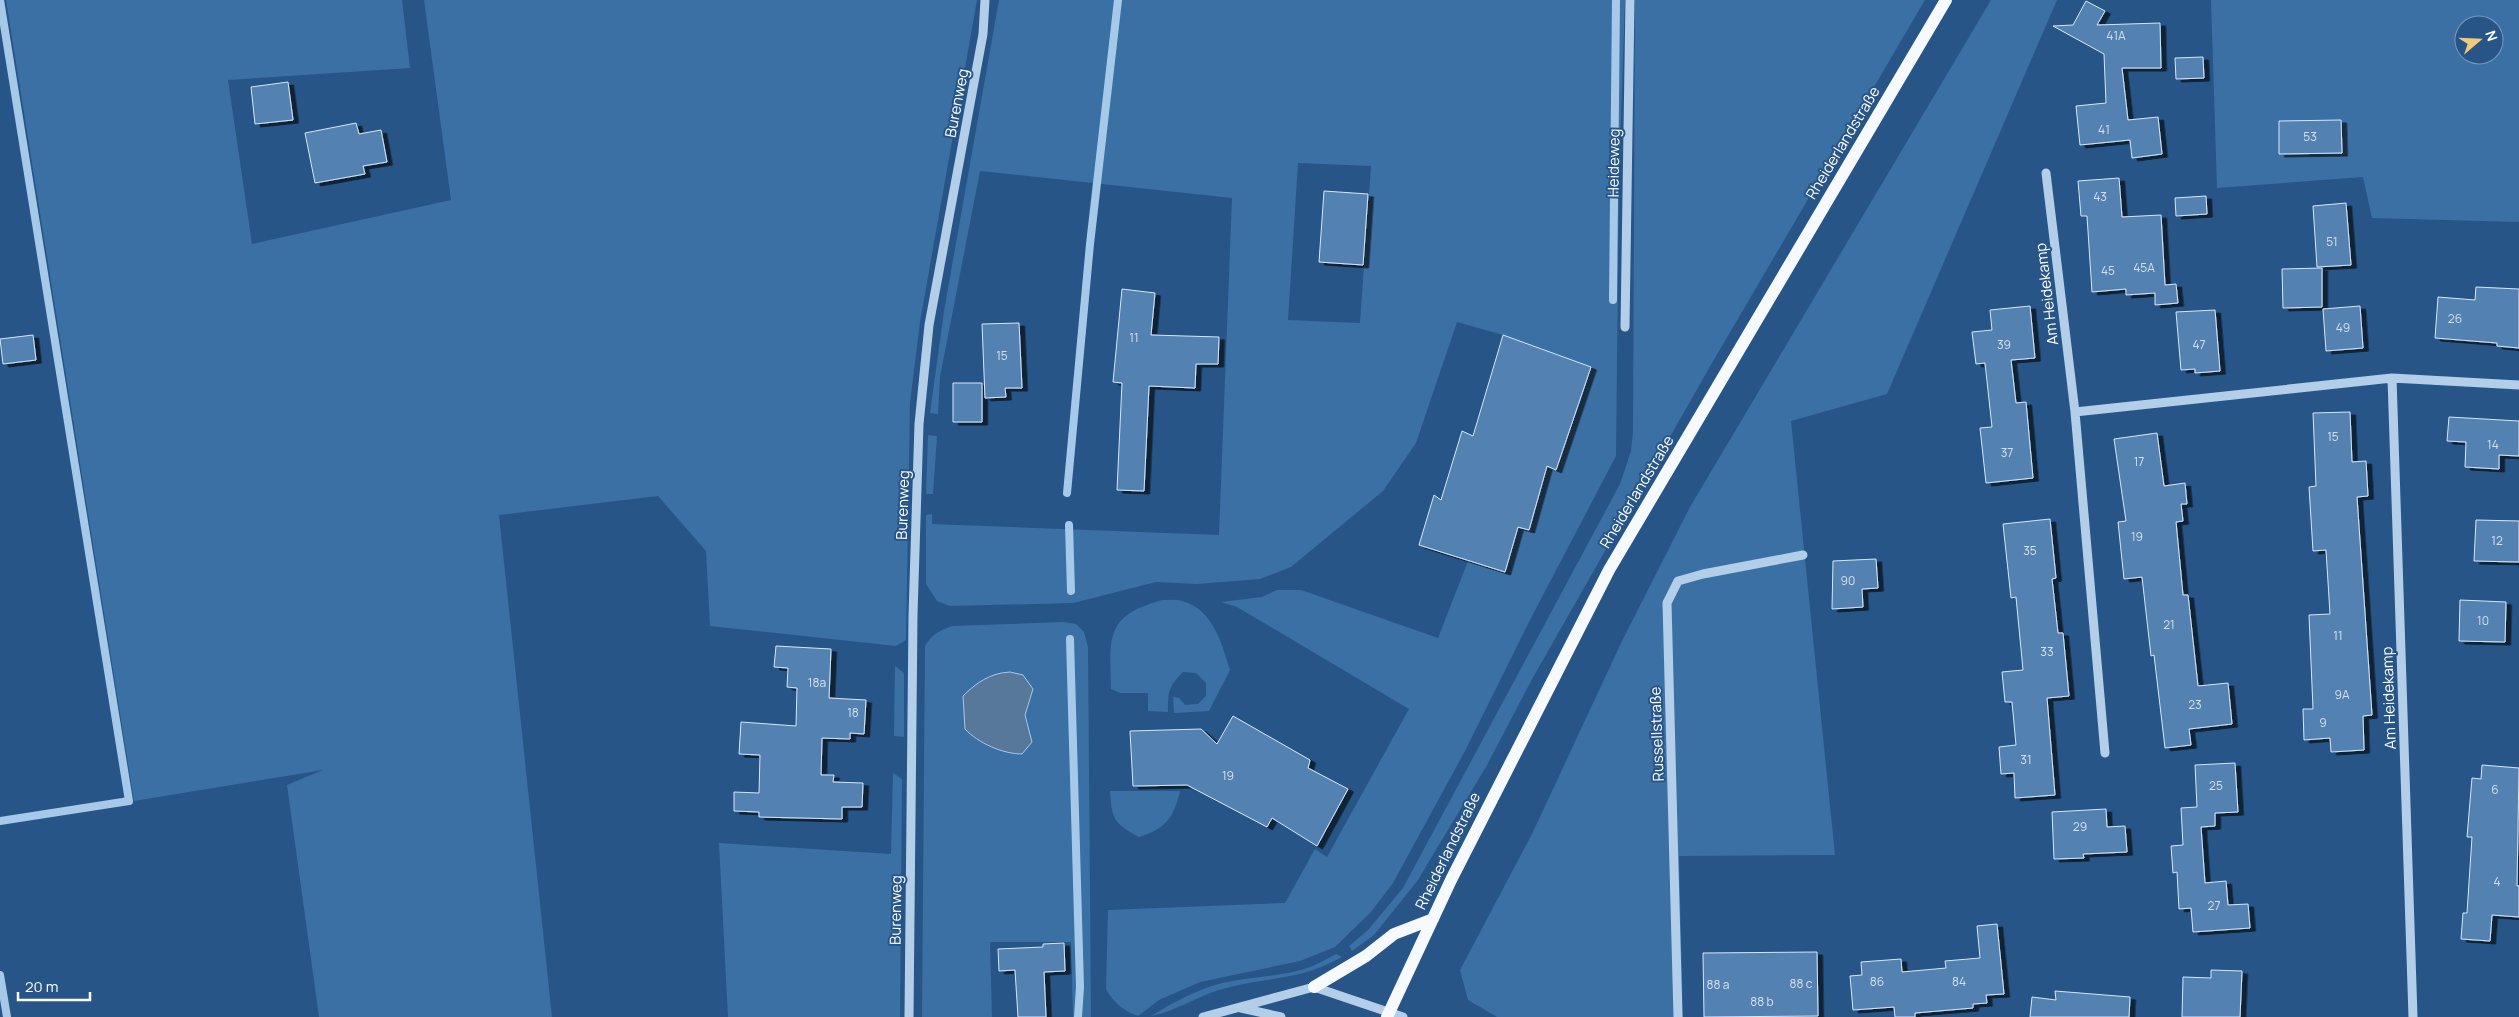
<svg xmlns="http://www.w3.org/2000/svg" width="2519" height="1017" viewBox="0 0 2519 1017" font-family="Manrope,sans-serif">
	<defs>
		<filter id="shadow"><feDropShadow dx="5.5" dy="3" stdDeviation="0" flood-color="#0009"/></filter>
	</defs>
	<rect width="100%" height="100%" fill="#275588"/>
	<path fill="#3b70a4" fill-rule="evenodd" d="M 6,0 L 402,0 L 410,68 L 228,80 L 252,244 L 451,200 L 424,0 L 977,0 L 920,322 L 910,403 L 906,640 L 896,646 L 710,626 L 706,551 L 658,496 L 499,515 L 552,1017 L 319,1017 L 287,785 L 323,770 L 134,801 Z
		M 999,0 L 1625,0 L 1619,176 L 1616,456 L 1530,620 L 1465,751 L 1393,883 L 1371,912 L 1335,947 L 1300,961 L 1200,982 L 1159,1000 L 1138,1016 C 1122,1010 1114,1003 1106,989 L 1108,910 L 1285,903 L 1315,849 L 1327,857 L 1409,709 L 1237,607 L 1221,602 L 1262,597 L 1277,590 L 1301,590 L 1438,638 L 1468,561 L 1505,572 L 1518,527 L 1529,530 L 1547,466 L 1556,470 L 1591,367 L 1503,335 L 1457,322 L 1416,443 L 1383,491 L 1291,567 L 1260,579 L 1197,584 L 1156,582 L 1073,603 L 950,606 L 937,601 L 926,584 L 926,515 L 932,514 L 932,524 L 1219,535 L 1232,198 L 980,171 L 940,377 L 938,414 L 930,413 L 944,311 ZM 1298,163 L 1371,166 L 1360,323 L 1288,320 Z
		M 1635,0 L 1925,0 L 1712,363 L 1531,681 L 1486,767 L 1437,848 L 1418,880 L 1374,935 L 1352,951 L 1349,946 L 1368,930 L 1403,888 L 1620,484 L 1631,451 L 1633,433 Z
		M 1991,0 L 2057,0 L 1887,394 L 1791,421 L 1835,855 L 1679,856 L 1683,1017 L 1497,1017 L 1468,1000 L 1460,970 L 1532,834 L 1622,641 L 1690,507 Z
		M 2211,0 L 2519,0 L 2519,222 L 2372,218 L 2363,177 L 2217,188 ZM 2464,25 L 2494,25 L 2494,55 L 2464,55 Z
		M 928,435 L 937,436 L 933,494 L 926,494 Z
		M 1162,600 C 1168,600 1176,599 1182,601 C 1213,609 1222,644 1230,670 L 1209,711 L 1174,713 L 1173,697 L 1179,698 L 1185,705 L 1198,704 L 1206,696 L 1206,683 L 1196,673 L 1183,672 C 1168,687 1168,692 1168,712 L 1148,711 L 1148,693 L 1121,693 L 1111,689 C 1110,638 1104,616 1162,600 Z
		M 1063,622 L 1076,624 L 1084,632 L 1088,647 L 1091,1017 L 1073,1017 L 1071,942 L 990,942 L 992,1017 L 922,1017 L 925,646 C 932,634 940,630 953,626 Z
		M 895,666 L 904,673 L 904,737 L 894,736 Z
		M 893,773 L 902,779 L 900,1017 L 728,1017 L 719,843 L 891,854 Z
		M 1110,791 L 1180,791 C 1174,817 1166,829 1139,837 C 1113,823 1112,819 1110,791 Z
		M 1336,954 L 1342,957 C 1298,982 1265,976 1219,990 C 1196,997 1174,1012 1151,1016 C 1169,1005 1189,994 1209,987 C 1238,977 1268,978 1297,971 C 1311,968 1323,961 1336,954 Z"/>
	<path fill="#58789a" stroke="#a7c9e9" d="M 1010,672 L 1023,675 L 1033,689 L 1025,715 L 1032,742 L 1022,754 C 1003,754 978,743 965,729 L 963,696 C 976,683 990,673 1010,672 Z"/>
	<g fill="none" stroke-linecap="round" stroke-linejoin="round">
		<path stroke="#a7c9e9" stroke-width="8" d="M 1613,300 L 1616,0
			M 1067,493 L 1090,244 L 1118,0
			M 1069,525 L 1071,591
			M 1070,639 L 1080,987 L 1078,1017
			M 0,821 L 129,801 L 0,0
			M 0,975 L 7,1017"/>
	</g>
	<path fill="#5381b1" stroke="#d7e7f7" filter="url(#shadow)" d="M 2086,1 L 2105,11 L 2097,25 L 2160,23 L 2161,68 L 2122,68 L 2128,120 L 2158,117 L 2162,154 L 2132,158 L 2130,140 L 2080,145 L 2076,106 L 2106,103 L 2104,54 L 2053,26 L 2073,25 Z
		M 2203,57 L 2204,78 L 2176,79 L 2175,58 Z
		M 288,82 L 293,120 L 255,124 L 251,87 Z
		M 2341,120 L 2342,153 L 2279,154 L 2279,121 Z
		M 356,123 L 359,134 L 381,130 L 387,162 L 363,166 L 365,174 L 315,183 L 305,133 Z
		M 2119,178 L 2122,217 L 2161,215 L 2165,285 L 2176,284 L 2178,303 L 2155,305 L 2155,293 L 2126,295 L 2126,289 L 2092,292 L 2087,216 L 2081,216 L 2078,181 Z
		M 1324,191 L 1368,194 L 1363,265 L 1319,262 Z
		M 2206,196 L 2207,214 L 2176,216 L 2175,198 Z
		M 2346,203 L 2351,265 L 2317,267 L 2313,206 Z
		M 2322,268 L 2322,307 L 2283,308 L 2282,269 Z
		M 2476,287 L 2519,289 L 2519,348 L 2497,346 L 2497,343 L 2435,338 L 2438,297 L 2475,300 Z
		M 1122,289 L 1155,293 L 1151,335 L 1219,337 L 1218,364 L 1196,364 L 1195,388 L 1149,386 L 1144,491 L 1117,490 L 1122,383 L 1113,382 Z
		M 2030,306 L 2035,358 L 2011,360 L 2016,403 L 2026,402 L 2033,478 L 1986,483 L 1980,428 L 1992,427 L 1985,363 L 1976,364 L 1972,332 L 1992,330 L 1990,310 Z
		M 2360,306 L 2363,348 L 2326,351 L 2323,309 Z
		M 2215,310 L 2220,371 L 2195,373 L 2195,369 L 2181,370 L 2176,312 Z
		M 1019,323 L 1022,388 L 1005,388 L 1006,397 L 985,398 L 982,324 Z
		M 33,335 L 36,360 L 3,364 L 0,339 Z
		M 1503,335 L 1591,367 L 1556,470 L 1547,466 L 1529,530 L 1518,527 L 1505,572 L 1419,545 L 1434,495 L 1441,500 L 1462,431 L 1473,436 Z
		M 953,383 L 982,383 L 982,422 L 953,422 Z
		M 2350,412 L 2352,462 L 2366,461 L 2368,496 L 2357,497 L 2372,715 L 2363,716 L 2364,750 L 2331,752 L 2330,738 L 2304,740 L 2303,709 L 2313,709 L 2309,615 L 2330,614 L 2326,550 L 2313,551 L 2309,487 L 2316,486 L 2313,413 Z
		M 2449,417 L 2519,421 L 2519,456 L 2499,455 L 2499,469 L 2465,467 L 2466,442 L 2447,441 Z
		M 2157,433 L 2164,486 L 2185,483 L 2187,504 L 2181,504 L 2183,521 L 2176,522 L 2183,595 L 2188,595 L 2198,686 L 2228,683 L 2232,724 L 2189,729 L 2191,745 L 2165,748 L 2154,655 L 2151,656 L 2142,577 L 2124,579 L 2118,522 L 2126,521 L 2114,439 Z
		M 2050,519 L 2056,578 L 2052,579 L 2058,633 L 2063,633 L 2069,696 L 2047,698 L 2055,795 L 2015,798 L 2014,773 L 2001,774 L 1999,747 L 2016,745 L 2012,702 L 2005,702 L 2002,672 L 2023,670 L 2016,597 L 2011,598 L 2003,524 Z
		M 2476,520 L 2519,521 L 2519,562 L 2474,561 Z
		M 1876,559 L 1878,588 L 1862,589 L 1863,607 L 1832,609 L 1833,561 Z
		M 2460,600 L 2506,602 L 2505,642 L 2459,641 Z
		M 776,646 L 831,649 L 829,698 L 866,700 L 864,734 L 850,733 L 850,739 L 822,738 L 821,775 L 834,775 L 833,782 L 863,783 L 862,807 L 842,807 L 842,819 L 759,817 L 759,812 L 734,811 L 734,792 L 759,793 L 760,755 L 739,754 L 741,722 L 796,726 L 797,688 L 787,687 L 788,668 L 774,667 Z
		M 1233,716 L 1310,760 L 1308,768 L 1348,789 L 1317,846 L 1272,818 L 1267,827 L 1187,785 L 1133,786 L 1130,731 L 1201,729 L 1217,744 Z
		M 2235,763 L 2238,812 L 2215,813 L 2215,826 L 2201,827 L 2205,883 L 2226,881 L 2228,905 L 2248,904 L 2250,928 L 2193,932 L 2191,908 L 2179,909 L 2177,872 L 2173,873 L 2171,846 L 2183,845 L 2181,808 L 2197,807 L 2195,765 Z
		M 2482,765 L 2519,768 L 2517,886 L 2519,886 L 2519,917 L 2492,915 L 2490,941 L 2461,939 L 2463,913 L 2467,913 L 2472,837 L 2467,837 L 2472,778 L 2481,779 Z
		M 2106,809 L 2107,827 L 2125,826 L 2127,852 L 2083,854 L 2084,858 L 2054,859 L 2052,812 Z
		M 1997,924 L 2004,994 L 1986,995 L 1987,1003 L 1973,1004 L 1973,1008 L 1915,1013 L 1915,1017 L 1895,1017 L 1894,1007 L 1853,1010 L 1850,976 L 1862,975 L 1861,962 L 1901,959 L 1902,972 L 1946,968 L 1945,961 L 1980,958 L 1977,926 Z
		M 1064,943 L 1065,971 L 1044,972 L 1046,1017 L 1018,1017 L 1015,970 L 999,971 L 998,949 L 1043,947 L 1043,944 Z
		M 1817,952 L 1818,1016 L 1704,1017 L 1703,953 Z
		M 2211,970 L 2242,971 L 2240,1017 L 2182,1017 L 2183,977 L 2211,978 Z
		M 2055,991 L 2130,997 L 2129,1017 L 2030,1017 L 2032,997 L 2056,1000 Z"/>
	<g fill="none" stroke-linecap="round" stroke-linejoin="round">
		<path stroke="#b3cee9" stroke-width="9" d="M 2046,173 L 2075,412
			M 1625,327 L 1630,0
			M 2392,378 L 2413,1017
			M 2105,753 L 2075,412 L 2392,378 L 2519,385
			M 1241,1008 L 1281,1017
			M 909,1017 L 913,615 L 919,424 L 929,325 L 983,34 L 985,0
			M 1203,1017 L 1314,987 L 1403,1017
			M 1678,1017 L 1667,603 L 1678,581 L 1703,574 L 1803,555"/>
		<path stroke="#f6f9fe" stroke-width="12" d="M 1314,987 L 1366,956 L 1394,934 L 1433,919
			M 1387,1017 L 1451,880 L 1609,570 L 1946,0"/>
	</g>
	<g text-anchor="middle" stroke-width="4" stroke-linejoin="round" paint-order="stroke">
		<g font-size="12" fill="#d4e0ec">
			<text x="2116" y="40">41A</text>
			<text x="2104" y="134">41</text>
			<text x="2310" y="141">53</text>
			<text x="2100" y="201">43</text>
			<text x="2332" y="246">51</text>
			<text x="2144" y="272">45A</text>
			<text x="2108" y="275">45</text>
			<text x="2455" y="323">26</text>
			<text x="2343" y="332">49</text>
			<text x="1134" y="342">11</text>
			<text x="2004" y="349">39</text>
			<text x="2199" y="349">47</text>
			<text x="1002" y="360">15</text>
			<text x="2333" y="441">15</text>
			<text x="2493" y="449">14</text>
			<text x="2007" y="457">37</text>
			<text x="2139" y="466">17</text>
			<text x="2137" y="541">19</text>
			<text x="2497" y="545">12</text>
			<text x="2030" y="555">35</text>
			<text x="1848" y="585">90</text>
			<text x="2483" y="625">10</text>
			<text x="2169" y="629">21</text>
			<text x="2338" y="640">11</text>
			<text x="2047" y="656">33</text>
			<text x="817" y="687">18a</text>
			<text x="2342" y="699">9A</text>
			<text x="2195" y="709">23</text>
			<text x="853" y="717">18</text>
			<text x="2323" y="727">9</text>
			<text x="2026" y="764">31</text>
			<text x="1228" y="780">19</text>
			<text x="2216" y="790">25</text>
			<text x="2495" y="794">6</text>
			<text x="2080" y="831">29</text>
			<text x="2497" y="886">4</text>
			<text x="2214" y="910">27</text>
			<text x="1877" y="986">86</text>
			<text x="1959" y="986">84</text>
			<text x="1801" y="988">88 c</text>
			<text x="1718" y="989">88 a</text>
			<text x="1762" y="1006">88 b</text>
		</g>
		<g font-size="15" fill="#fff" stroke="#275588">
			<text transform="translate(957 103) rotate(-79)" y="5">Burenweg</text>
			<text transform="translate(1843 143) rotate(-59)" y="5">Rheiderlandstraße</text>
			<text transform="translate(1614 163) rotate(-89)" y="5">Heideweg</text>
			<text transform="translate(2047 294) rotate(-97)" y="5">Am Heidekamp</text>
			<text transform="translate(1637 492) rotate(-59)" y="5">Rheiderlandstraße</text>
			<text transform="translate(903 505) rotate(-88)" y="5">Burenweg</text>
			<text transform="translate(2389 698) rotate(-92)" y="5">Am Heidekamp</text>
			<text transform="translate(1657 734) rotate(-92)" y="5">Russellstraße</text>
			<text transform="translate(1448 851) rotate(-64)" y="5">Rheiderlandstraße</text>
			<text transform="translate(896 910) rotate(-89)" y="5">Burenweg</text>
		</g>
	</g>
	<g transform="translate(2479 40) rotate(71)"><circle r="24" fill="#275588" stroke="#7d99b8"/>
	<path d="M0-4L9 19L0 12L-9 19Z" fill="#f1c978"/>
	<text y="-8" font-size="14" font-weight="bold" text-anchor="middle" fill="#ffffff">N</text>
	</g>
	<path d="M18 992v8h72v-8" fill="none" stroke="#ffffff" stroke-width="2.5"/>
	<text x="25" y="992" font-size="15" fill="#ffffff" stroke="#275588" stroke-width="4" paint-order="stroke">20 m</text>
</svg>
